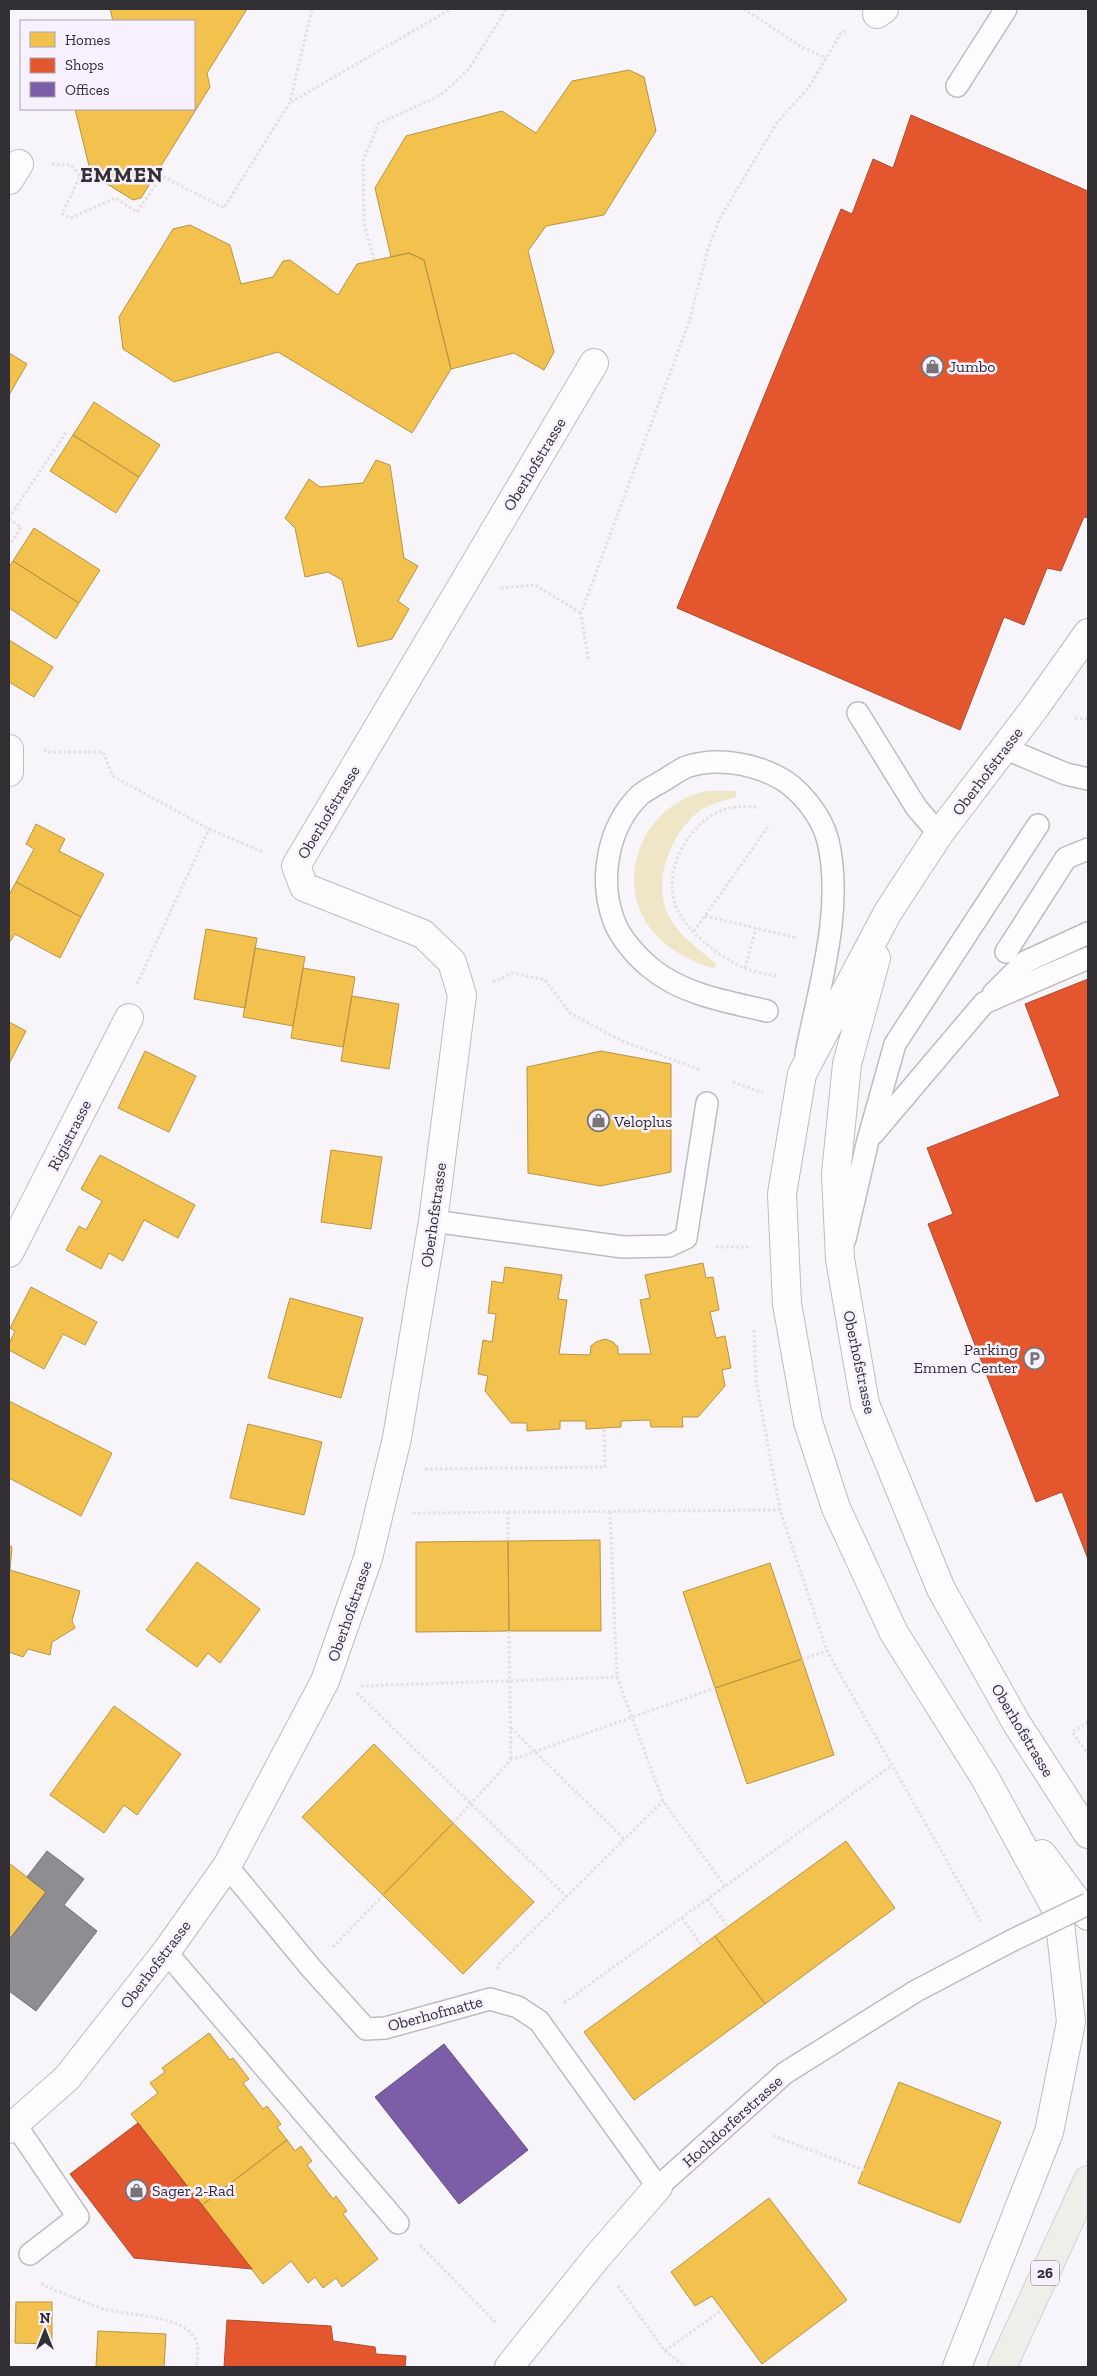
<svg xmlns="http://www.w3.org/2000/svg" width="1097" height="2376" viewBox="0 0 1097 2376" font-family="'Zilla Slab',serif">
	<rect width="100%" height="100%" fill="#f7f4fa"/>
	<path fill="#eee6c6" d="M 736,791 L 736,797 C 723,801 708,804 697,813 C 671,835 654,877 666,910 C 675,933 698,949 716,963 L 715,969 C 694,962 671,952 656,935 C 611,886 640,808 702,792 C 712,790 726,791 736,791 Z"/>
	<path fill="#f2c14e" stroke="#b89546" d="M 110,9 L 247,9 L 207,73 L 210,87 L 141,198 L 133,200 L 91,174 L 75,109 L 194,109 L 194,21 L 113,21 Z
		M 629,70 L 644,77 L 656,131 L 604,215 L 546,226 L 528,251 L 554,352 L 544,370 L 514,353 L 451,369 L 424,260 L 409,253 L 391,257 L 375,188 L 406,136 L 502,111 L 536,133 L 572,81 Z
		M 190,225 L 230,245 L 241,284 L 273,277 L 283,261 L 290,260 L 338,295 L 357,264 L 409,253 L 424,260 L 451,369 L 412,433 L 278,352 L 174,382 L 123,349 L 119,317 L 173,229 Z
		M 9,353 L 27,364 L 9,395 Z
		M 94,402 L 160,445 L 139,477 L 73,435 Z
		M 73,435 L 139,477 L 116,513 L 50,471 Z
		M 376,460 L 390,465 L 404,558 L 418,566 L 398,601 L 409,609 L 392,639 L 358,647 L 342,580 L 328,572 L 305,577 L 295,528 L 285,518 L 309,479 L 320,487 L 363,483 Z
		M 34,528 L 100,570 L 79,603 L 13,561 Z
		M 13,561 L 79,603 L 56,639 L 9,608 L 9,567 Z
		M 9,640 L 53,667 L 34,697 L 9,682 Z
		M 36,824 L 65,839 L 59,851 L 104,874 L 81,917 L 16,882 L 34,849 L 26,844 Z
		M 16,882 L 81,917 L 60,958 L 15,934 L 9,943 L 9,895 Z
		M 206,929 L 257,938 L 245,1008 L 194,999 Z
		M 255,948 L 305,957 L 293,1026 L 243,1017 Z
		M 303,968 L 355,977 L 343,1047 L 291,1038 Z
		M 352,996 L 399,1004 L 389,1069 L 341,1061 Z
		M 9,1022 L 26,1031 L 9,1064 Z
		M 145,1051 L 196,1076 L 169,1132 L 118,1108 Z
		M 601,1051 L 671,1064 L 671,1172 L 600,1186 L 528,1173 L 527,1067 Z
		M 331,1150 L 382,1157 L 371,1229 L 321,1222 Z
		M 100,1155 L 195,1205 L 178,1238 L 144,1220 L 123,1261 L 109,1253 L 101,1269 L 66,1250 L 79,1226 L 86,1230 L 102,1201 L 81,1189 Z
		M 703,1263 L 706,1278 L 713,1277 L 719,1310 L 710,1312 L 716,1338 L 725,1336 L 731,1368 L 722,1370 L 725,1386 L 698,1417 L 682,1417 L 683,1427 L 651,1427 L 650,1420 L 621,1421 L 621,1427 L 586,1429 L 586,1421 L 560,1421 L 560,1429 L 527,1431 L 527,1423 L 511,1423 L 485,1391 L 488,1376 L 478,1374 L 483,1340 L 492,1342 L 496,1314 L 488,1313 L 492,1281 L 503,1283 L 505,1267 L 562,1275 L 558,1299 L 567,1300 L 559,1354 L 590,1355 L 591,1346 L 596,1342 L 605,1339 L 613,1342 L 618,1347 L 618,1354 L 651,1354 L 640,1300 L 650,1298 L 645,1275 Z
		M 31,1287 L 97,1322 L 85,1345 L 63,1334 L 44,1369 L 9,1350 L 9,1344 L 15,1331 L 10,1328 Z
		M 290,1298 L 363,1318 L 341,1398 L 268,1378 Z
		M 9,1401 L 112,1453 L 81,1516 L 9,1478 Z
		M 248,1424 L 322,1442 L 304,1515 L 230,1498 Z
		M 600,1540 L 601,1631 L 509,1631 L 508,1541 Z
		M 508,1541 L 509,1631 L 416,1632 L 416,1542 Z
		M 9,1545 L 12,1547 L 10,1570 L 80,1591 L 72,1621 L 75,1628 L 52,1642 L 50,1655 L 28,1649 L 23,1657 L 9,1652 Z
		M 197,1562 L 260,1609 L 220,1663 L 208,1653 L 197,1667 L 146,1630 Z
		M 770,1563 L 802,1659 L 715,1688 L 683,1592 Z
		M 802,1659 L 834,1755 L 747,1784 L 715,1688 Z
		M 114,1706 L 181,1754 L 137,1815 L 124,1805 L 104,1833 L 50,1795 Z
		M 374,1744 L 453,1823 L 383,1895 L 302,1817 Z
		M 453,1823 L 534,1902 L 463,1974 L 383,1895 Z
		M 846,1841 L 895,1908 L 765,2004 L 715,1936 Z
		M 9,1863 L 46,1892 L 9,1940 Z
		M 715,1936 L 765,2004 L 634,2100 L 584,2032 Z
		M 209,2033 L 230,2060 L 233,2058 L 249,2079 L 243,2083 L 263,2109 L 267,2106 L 281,2124 L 277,2127 L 287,2140 L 202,2205 L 131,2114 L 158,2093 L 150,2083 L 165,2072 L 162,2068 Z
		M 899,2082 L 1001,2122 L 960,2223 L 858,2183 Z
		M 287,2140 L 295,2151 L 301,2146 L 312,2161 L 307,2165 L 333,2199 L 336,2196 L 347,2211 L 343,2214 L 378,2259 L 342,2287 L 336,2278 L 323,2288 L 315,2277 L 308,2283 L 291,2261 L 263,2284 L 202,2205 Z
		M 769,2198 L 847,2300 L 762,2364 L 712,2296 L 695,2306 L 671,2272 Z
		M 16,2302 L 52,2302 L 52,2344 L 15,2343 Z
		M 98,2331 L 166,2334 L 164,2367 L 96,2367 Z"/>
	<path fill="#e4572e" stroke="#af4b30" d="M 911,115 L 1088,191 L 1088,518 L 1084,517 L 1061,571 L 1047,568 L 1024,625 L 1004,617 L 960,730 L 677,608 L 841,209 L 852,214 L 873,159 L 893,168 Z
		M 1088,979 L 1088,1559 L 1062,1492 L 1036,1502 L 928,1224 L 953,1214 L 927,1148 L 1060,1096 L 1025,1004 Z
		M 138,2123 L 202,2205 L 252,2269 L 134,2258 L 70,2174 Z
		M 227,2320 L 331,2326 L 333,2341 L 375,2347 L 376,2354 L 406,2356 L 405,2367 L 224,2367 Z"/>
	<path fill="#7b5ea7" stroke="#655085" d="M 444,2044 L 528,2150 L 459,2204 L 375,2097 Z"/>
	<path fill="#8d8d92" stroke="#727176" d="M 47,1851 L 84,1879 L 64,1905 L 97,1931 L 36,2011 L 9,1991 L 9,1940 L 46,1892 L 27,1877 Z"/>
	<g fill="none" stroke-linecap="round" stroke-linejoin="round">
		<defs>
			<path id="service" d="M 957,86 L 1006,9
				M 858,713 L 916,807 L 939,834
				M 1004,748 L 1066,774 L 1088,779
				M 1006,952 L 1066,858 L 1088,849
				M 993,994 L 1025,962 L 1088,933
				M 767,1011 C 729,1002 684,995 652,969 C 638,958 620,938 614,921 C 598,879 608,826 640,795 C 647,789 658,784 666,779 C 673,775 679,770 686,767 C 715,757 750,763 776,776 C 799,787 822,816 828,841 C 844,908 819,988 806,1054
				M 873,1134 L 984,1003 L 1088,958
				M 433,1221 L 623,1247 L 669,1246 L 686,1238 L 707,1103
				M 845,1239 L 868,1140 L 895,1044 L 1038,825
				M 227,1866 L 311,1968 L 366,2029 L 385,2028 L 490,1999 L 518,2007 L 539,2021 L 658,2187 L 785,2073 L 916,1991 L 1011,1941
				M 166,1952 L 398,2223
				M 15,2124 L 78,2217 L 30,2254"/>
			<path id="minor" d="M 877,14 L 884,9
				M 9,180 L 19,164
				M 9,749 L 9,772
				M 9,1253 L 129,1018
				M 9,2129 L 67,2078 L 166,1952 L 227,1866 L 325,1681 L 368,1558 L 397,1438 L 433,1221 L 462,995 L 452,962 L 423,934 L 304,887 L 296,866 L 594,363
				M 509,2367 L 597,2257 L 658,2187"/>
			<path id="tertiary" d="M 876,958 L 847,1064 L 836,1174 L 840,1259 L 865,1404 L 941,1589 L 1017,1724 L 1088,1834
				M 1042,1854 L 1088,1916
				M 957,2367 L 1049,2132 L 1071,2022 L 1059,1914 L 985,1778 L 894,1633 L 836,1508 L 808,1422 L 787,1304 L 782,1194 L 802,1074 L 888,912 L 939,834 L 1034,709 L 1088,633"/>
			<path id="primary" d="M 1002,2367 L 1088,2180"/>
		</defs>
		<use href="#service" stroke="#bebcc1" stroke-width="24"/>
		<use href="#minor" stroke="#bebcc1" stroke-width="30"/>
		<use href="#tertiary" stroke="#bebcc1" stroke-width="30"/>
		<use href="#primary" stroke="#d3d1d5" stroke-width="30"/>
		<path stroke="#e1e0e2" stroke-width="3" stroke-dasharray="2.5 2.5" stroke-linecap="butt" d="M 744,9 L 802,47 L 826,58
			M 291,102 L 451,9
			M 52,164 L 71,165 L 80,176 L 62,214 L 71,218 L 115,198 L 137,212 L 162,176 L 224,208 L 290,102 L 312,9
			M 374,260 L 364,223 L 363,161 L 378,124 L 441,95 L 469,69 L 506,9
			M 9,518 L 67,431
			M 9,519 L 21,527 L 9,546
			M 501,588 L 535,585 L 581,613
			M 588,659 L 581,613 L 689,322 L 708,249 L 719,220 L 776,124 L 809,87 L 841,33 L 847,30
			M 1075,718 L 1088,719
			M 44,750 L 49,752 L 103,752 L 113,776 L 209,829 L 263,852
			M 756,807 C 743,806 728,806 716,813 C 686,829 664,871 675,904 C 683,929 720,958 744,968 C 754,972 766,974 777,976
			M 705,916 L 797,938
			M 694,931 L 768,827
			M 745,968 L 756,928
			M 493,982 L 513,973 L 545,980 L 570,1013 L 622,1041 L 701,1070
			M 137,984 L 209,829
			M 733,1082 L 763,1093
			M 716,1247 L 749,1247
			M 754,1330 L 756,1381 L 780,1510 L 827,1651 L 981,1921
			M 425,1469 L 605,1467 L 604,1428
			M 508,1512 L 508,1541
			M 610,1512 L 617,1677 L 663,1801 L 725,1886
			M 413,1513 L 780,1510
			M 509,1631 L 511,1760
			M 802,1659 L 827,1651
			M 361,1686 L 617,1677
			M 357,1693 L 566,1896
			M 1088,1722 L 1072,1732 L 1088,1754
			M 511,1728 L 624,1839
			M 453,1823 L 511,1760 L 715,1688
			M 708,1899 L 728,1927
			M 682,1918 L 702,1946
			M 333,1947 L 383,1895
			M 497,1969 L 499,1964 L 663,1801
			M 564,2003 L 892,1765
			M 773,2136 L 864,2170
			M 420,2245 L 497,2324
			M 42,2283 L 43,2285 C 63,2293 83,2302 104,2309 C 126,2316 190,2314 197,2344 C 199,2351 197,2361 196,2367
			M 618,2286 L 665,2351 L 686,2367
			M 665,2351 L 722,2310"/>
		<use href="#service" stroke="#fefdfe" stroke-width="21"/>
		<use href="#minor" stroke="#fefdfe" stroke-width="28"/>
		<use href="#tertiary" stroke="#fefdfe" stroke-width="28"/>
		<use href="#primary" stroke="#f0eee9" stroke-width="28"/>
		<defs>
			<path id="service-bridge" d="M 1011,1941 L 1088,1904"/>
		</defs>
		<use href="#service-bridge" stroke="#bebcc1" stroke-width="24" stroke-linecap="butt"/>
		<use href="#service-bridge" stroke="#fefdfe" stroke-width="21"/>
	</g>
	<defs>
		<symbol id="shop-ring" viewBox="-11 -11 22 22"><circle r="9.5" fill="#f7f0fe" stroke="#77747a" stroke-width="1.5"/><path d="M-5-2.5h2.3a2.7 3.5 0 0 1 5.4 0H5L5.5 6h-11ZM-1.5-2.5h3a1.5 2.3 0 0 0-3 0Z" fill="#77747a"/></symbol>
		<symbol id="parking-ring" viewBox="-11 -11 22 22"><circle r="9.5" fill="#f7f0fe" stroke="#77747a" stroke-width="1.5"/><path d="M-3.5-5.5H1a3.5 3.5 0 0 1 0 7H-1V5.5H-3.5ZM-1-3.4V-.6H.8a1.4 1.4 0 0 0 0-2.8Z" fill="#77747a"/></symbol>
	</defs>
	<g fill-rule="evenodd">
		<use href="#shop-ring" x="920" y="354" width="25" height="25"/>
		<use href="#shop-ring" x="586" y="1108" width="25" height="25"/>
		<use href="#parking-ring" x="1022" y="1346" width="25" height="25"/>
		<use href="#shop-ring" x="124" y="2178" width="25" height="25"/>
	</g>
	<g text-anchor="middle" stroke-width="5" stroke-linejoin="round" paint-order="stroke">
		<rect fill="#f7f0fe" stroke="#6d6971" stroke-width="1" x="1031" y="2260.5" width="28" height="25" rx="4"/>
		<g font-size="15" font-weight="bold" fill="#322f35">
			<text x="1045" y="2278">26</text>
		</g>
		<g font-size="16" fill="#322f35" stroke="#f7f0fe" text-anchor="start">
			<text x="949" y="372">Jumbo</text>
			<text x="614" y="1127">Veloplus</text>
			<text x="1018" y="1355" text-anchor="end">Parking<tspan x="1018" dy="18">Emmen Center</tspan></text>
			<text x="152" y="2196">Sager 2-Rad</text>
		</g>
		<g font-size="16" fill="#322f35" stroke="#f7f0fe">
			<text transform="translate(534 464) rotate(-59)" y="6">Oberhofstrasse</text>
			<text transform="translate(987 771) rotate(-53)" y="6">Oberhofstrasse</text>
			<text transform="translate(328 812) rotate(-59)" y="6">Oberhofstrasse</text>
			<text transform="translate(69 1135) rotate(-63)" y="6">Rigistrasse</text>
			<text transform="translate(433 1215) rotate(-82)" y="6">Oberhofstrasse</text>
			<text transform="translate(860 1362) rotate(78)" y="6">Oberhofstrasse</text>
			<text transform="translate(349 1611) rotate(-71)" y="6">Oberhofstrasse</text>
			<text transform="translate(1023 1730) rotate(59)" y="6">Oberhofstrasse</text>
			<text transform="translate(155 1964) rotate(-53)" y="6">Oberhofstrasse</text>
			<text transform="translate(435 2013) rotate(-15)" y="6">Oberhofmatte</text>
			<text transform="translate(732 2121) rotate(-42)" y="6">Hochdorferstrasse</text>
		</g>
		<g font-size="21" font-weight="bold" letter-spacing="1" fill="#322f35" stroke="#f7f0fe">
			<text x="122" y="182">EMMEN</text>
		</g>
	</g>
	<rect width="1097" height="2376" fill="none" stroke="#322f35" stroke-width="20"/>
	<rect x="20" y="20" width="175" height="90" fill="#f7f0fe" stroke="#a8a3ae"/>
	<rect x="30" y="32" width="25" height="15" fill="#f2c14e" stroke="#a8a3ae"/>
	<text x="65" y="45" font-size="15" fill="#322f35">Homes</text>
	<rect x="30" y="58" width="25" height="15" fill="#e4572e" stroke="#a8a3ae"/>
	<text x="65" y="70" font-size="15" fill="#322f35">Shops</text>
	<rect x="30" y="82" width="25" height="15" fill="#7b5ea7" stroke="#a8a3ae"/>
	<text x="65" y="95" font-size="15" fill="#322f35">Offices</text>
	<g transform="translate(45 2331)" stroke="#f7f0fe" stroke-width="4" paint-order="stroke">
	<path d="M0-4L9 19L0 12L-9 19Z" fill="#322f35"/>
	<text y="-8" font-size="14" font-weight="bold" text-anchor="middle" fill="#322f35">N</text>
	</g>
</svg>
